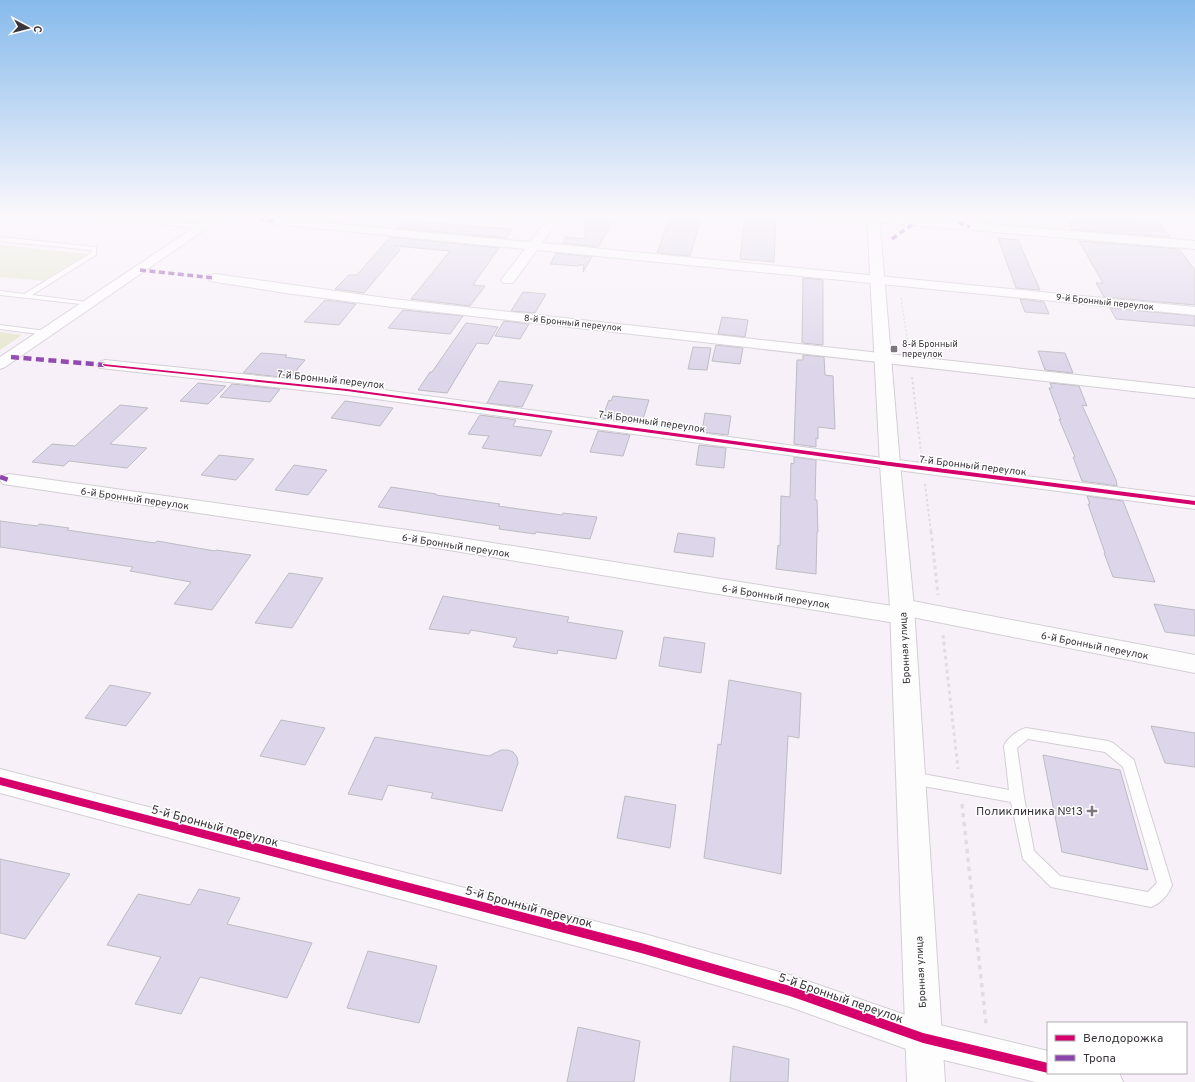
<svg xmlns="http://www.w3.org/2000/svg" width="1195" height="1082" viewBox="0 0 1195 1082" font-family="Overpass,sans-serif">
	<rect width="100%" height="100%" fill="#f7f0f8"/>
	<path fill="#e4e7cd" d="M 0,245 L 87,254 L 43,281 L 0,277 Z
		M 0,332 L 22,335 L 0,350 Z"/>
	<path fill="#ddd6ea" stroke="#bebbc2" d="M 586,215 L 617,215 L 598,247 L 562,243 L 566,237 L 585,239 Z
		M 671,215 L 702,215 L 690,256 L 657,253 Z
		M 1064,215 L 1159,222 L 1170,237 L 1073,230 Z
		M 745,217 L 776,219 L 774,262 L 740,259 Z
		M 404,220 L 468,226 L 512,229 L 506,238 L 397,228 Z
		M 390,237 L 499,248 L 473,285 L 485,286 L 470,306 L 411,299 L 450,251 L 395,246 L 400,250 L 364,293 L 335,289 L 349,275 L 357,275 Z
		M 998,238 L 1018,240 L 1040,290 L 1016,288 Z
		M 1079,241 L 1179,249 L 1195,270 L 1195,305 L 1104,297 L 1096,283 L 1103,283 Z
		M 556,253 L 592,257 L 583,272 L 584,265 L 579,265 L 578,266 L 550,264 Z
		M 803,278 L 823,280 L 823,345 L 802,343 Z
		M 523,292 L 546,294 L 535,313 L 511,311 Z
		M 1020,299 L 1044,302 L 1049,314 L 1025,312 Z
		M 325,300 L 356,304 L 339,325 L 304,322 Z
		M 1110,308 L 1195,316 L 1195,326 L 1116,319 Z
		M 403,310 L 463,316 L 450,334 L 388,328 Z
		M 722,317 L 748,320 L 745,337 L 718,334 Z
		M 504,321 L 529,324 L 520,339 L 495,336 Z
		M 466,323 L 498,327 L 488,344 L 477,343 L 447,393 L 418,390 L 430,372 L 432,372 Z
		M 716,345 L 743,348 L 740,364 L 712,361 Z
		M 693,347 L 711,348 L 707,370 L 688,369 Z
		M 1038,351 L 1065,353 L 1073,373 L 1045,370 Z
		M 261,353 L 287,355 L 285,357 L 305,360 L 290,378 L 243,373 Z
		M 803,355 L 824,357 L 825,375 L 833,376 L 835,429 L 818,427 L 818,439 L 816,438 L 816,447 L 794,444 L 797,360 L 803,360 Z
		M 499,381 L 533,385 L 522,407 L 487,403 Z
		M 198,383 L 226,386 L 208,404 L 180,401 Z
		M 1050,383 L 1079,386 L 1087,406 L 1082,405 L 1116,480 L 1117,486 L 1082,481 L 1073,457 L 1075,457 L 1059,419 L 1061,420 L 1049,388 L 1052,388 Z
		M 232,384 L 280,389 L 270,402 L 220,397 Z
		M 613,396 L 649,400 L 643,419 L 635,418 L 634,423 L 602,418 L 609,400 L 611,401 Z
		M 345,401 L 393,408 L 380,426 L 331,418 Z
		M 120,405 L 148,408 L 110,444 L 147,448 L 127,468 L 69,461 L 64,466 L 32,462 L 52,444 L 75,446 Z
		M 705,413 L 731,416 L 728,435 L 702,432 Z
		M 480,415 L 516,420 L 513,426 L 552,431 L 541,456 L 482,448 L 489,436 L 468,434 Z
		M 598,431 L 630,435 L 623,456 L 590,452 Z
		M 699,445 L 726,448 L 724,468 L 696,465 Z
		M 219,455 L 254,459 L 236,480 L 201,475 Z
		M 794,457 L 816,460 L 815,500 L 817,500 L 818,532 L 817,532 L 816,574 L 776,569 L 778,545 L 780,546 L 781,496 L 790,497 L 791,463 L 794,464 Z
		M 294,465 L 327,470 L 308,495 L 275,490 Z
		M 391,487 L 436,494 L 436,495 L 500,504 L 498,506 L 562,515 L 563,513 L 597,517 L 590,539 L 536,532 L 535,534 L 499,529 L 500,526 L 378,507 Z
		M 1087,496 L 1123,501 L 1155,582 L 1113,577 L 1104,553 L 1105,553 L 1088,504 L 1090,504 Z
		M 0,521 L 37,526 L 39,524 L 69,528 L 67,530 L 155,543 L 157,541 L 215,551 L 216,550 L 251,555 L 212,610 L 174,604 L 191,582 L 130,571 L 133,567 L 0,547 Z
		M 678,533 L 715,538 L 713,557 L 674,552 Z
		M 289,573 L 323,578 L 292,628 L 255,623 Z
		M 443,596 L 569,617 L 567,622 L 623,631 L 616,659 L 558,650 L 557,654 L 513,647 L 517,638 L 471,630 L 469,634 L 429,629 Z
		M 1154,604 L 1195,610 L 1195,636 L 1165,632 Z
		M 664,637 L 705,643 L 701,673 L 659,666 Z
		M 729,680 L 801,693 L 799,738 L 788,736 L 781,874 L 704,858 L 718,744 L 721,745 Z
		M 110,685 L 151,693 L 126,726 L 85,718 Z
		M 281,720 L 325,728 L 305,765 L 260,756 Z
		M 1151,726 L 1195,733 L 1195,767 L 1165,763 Z
		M 375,737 L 489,756 L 501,750 L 508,750 L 513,752 L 517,757 L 518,763 L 502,811 L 431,798 L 433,793 L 388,785 L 382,800 L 348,794 Z
		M 1043,755 L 1120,770 L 1148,870 L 1062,852 Z
		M 625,796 L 676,805 L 670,848 L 617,838 Z
		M 0,859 L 70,874 L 25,939 L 0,933 Z
		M 199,889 L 240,898 L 227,924 L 312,943 L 287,998 L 200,977 L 181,1014 L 135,1004 L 161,957 L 107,945 L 138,894 L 190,905 Z
		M 368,951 L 437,966 L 419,1023 L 347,1008 Z
		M 578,1027 L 640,1041 L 634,1082 L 567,1082 Z
		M 733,1046 L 789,1059 L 788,1082 L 730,1082 Z"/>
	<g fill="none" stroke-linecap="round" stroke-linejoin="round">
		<defs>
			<path id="lane" d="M 82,215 L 105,215 L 203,225 L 206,227 L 203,229 Z
				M 0,237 L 96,247 L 96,255 L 32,295 L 88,302 L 91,304 L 90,305 L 0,295 L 0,291 L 24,294 L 91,253 L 91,250 L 0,241 Z
				M 0,325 L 46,331 L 50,333 L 46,335 L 0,329 Z
				M 1026,728 L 1108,741 L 1113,743 L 1134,760 L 1135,764 L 1172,885 C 1169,894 1160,904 1151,907 L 1051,887 L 1023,859 L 1011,802 L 912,784 L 907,782 L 905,778 L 907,774 L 912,772 L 1009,790 L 1004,746 C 1007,738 1018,730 1026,728 ZM 1028,739 L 1105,752 L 1123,767 L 1157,883 L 1148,892 L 1060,876 L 1034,851 L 1024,797 L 1017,748 Z"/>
			<path id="street" d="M 213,215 L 226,215 L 5,367 L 0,369 L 0,357 Z
				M 551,215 L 562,215 L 542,243 L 1195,307 L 1195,315 L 537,250 L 513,283 L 503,283 L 501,280 L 525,249 L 274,224 L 270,223 L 268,221 L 270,219 L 274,218 L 530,242 Z
				M 825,215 L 876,215 L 1195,241 L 1195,249 L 830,218 Z
				M 215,274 L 393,299 L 1195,388 L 1195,398 L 393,307 L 285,293 L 210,281 L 208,278 L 210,275 Z
				M 105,360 L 347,385 L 890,459 L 1195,497 L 1195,509 L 890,469 L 347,395 L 100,368 L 97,365 L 100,362 Z
				M 9,474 L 436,534 L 892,606 L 894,601 L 902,599 L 1195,655 L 1195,673 L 912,617 L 910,622 L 902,624 L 436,548 L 3,484 L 0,480 L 3,476 Z
				M 0,769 L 641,933 L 790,975 L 923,1021 L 1048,1051 L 1048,1073 L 1119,1073 L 1123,1082 L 1036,1082 L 923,1055 L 790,1007 L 641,963 L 0,793 Z"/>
			<path id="secondary" d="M 867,215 L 879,215 L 900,464 L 914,607 L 945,1082 L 907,1082 L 890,607 L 880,464 Z"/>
		</defs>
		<use href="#lane" stroke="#d3ced4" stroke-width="2"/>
		<use href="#street" stroke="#d3ced4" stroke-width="2"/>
		<use href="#secondary" stroke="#d3ced4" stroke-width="2"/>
		<path stroke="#e0dde0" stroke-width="1.5" stroke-dasharray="2 2" stroke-linecap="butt" d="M 901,298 L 908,344"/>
		<path stroke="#e0dde0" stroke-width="2" stroke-dasharray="2.5 2.5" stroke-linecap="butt" d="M 912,377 L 921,452
			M 925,484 L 931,532"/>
		<path stroke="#e0dde0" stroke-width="3" stroke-dasharray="3.5 3.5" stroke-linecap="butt" d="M 931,531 L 938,595
			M 943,635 L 958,769"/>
		<path stroke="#e0dde0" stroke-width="3.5" stroke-dasharray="4.5 4.5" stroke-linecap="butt" d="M 962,804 L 986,1024"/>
		<use href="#lane" fill="#fefdfe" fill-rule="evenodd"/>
		<use href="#street" fill="#fefdfe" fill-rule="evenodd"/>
		<use href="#secondary" fill="#fefdfe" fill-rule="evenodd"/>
		<path stroke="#8e44ad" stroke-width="3.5" stroke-dasharray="6 3.5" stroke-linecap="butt" d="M 240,215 L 274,221
			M 934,215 L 958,217 L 960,223 L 970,227
			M 892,239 L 914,223
			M 140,270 L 215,278"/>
		<path stroke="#8e44ad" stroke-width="4.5" stroke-dasharray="8 4.5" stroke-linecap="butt" d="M 11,357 L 105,365
			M 0,477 L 9,480"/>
		<defs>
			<path id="cycleway" d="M 103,364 L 347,389 L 890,462 L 1195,501 L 1195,505 L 890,466 L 347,391 L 105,366 L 103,365 Z
				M 0,777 L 641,943 L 790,986 L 923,1033 L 1048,1063 L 1048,1073 L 923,1043 L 790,996 L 641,953 L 0,785 Z"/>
		</defs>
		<use href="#cycleway" stroke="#fff" stroke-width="2"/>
		<use href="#cycleway" fill="#d6006c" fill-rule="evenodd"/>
	</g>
	<linearGradient id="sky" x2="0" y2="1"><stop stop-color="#86baec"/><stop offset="0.59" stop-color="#fbf8fc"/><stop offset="1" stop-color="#fbf8fc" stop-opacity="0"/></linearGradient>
	<rect width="1195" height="367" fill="url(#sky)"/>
	<g fill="#7c767d" stroke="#fff" stroke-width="1.5">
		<rect x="890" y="345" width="8" height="8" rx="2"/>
		<path d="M1090 805h4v4h4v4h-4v4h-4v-4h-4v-4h4z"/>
	</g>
	<g text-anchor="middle" stroke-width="3" stroke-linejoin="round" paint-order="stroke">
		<g font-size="9" fill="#3a353b" stroke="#fff">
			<text transform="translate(1105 302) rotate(6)" y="3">9-й Бронный переулок</text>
			<text transform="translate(573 323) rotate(6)" y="3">8-й Бронный переулок</text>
		</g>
		<g font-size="9" fill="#3a353b" stroke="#fff" text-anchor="start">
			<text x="902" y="347">8-й Бронный<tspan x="902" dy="10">переулок</tspan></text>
		</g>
		<g font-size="10" fill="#3a353b" stroke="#fff">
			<text transform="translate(331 379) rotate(6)" y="4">7-й Бронный переулок</text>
			<text transform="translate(652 421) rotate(8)" y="4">7-й Бронный переулок</text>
			<text transform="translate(973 465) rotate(7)" y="4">7-й Бронный переулок</text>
			<text transform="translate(135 498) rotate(8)" y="4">6-й Бронный переулок</text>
			<text transform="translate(456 545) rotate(9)" y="4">6-й Бронный переулок</text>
			<text transform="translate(776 596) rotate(9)" y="4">6-й Бронный переулок</text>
			<text transform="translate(1095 645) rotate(11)" y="4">6-й Бронный переулок</text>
			<text transform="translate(904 648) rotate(-93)" y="4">Бронная улица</text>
			<text transform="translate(920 972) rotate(-93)" y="4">Бронная улица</text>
		</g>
		<g font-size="12" fill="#3a353b" stroke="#fff" text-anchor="end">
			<text x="1083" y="815">Поликлиника №13</text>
		</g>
		<g font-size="12" fill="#3a353b" stroke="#fff">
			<text transform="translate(215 826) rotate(15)" y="4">5-й Бронный переулок</text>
			<text transform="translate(529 907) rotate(15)" y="4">5-й Бронный переулок</text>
			<text transform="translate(841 998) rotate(19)" y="4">5-й Бронный переулок</text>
		</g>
	</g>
	<rect x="1047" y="1022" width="140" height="52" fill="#ffffff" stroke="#b0aeb1"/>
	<rect x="1055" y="1035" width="20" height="6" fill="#d6006c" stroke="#b0aeb1"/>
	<text x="1083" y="1042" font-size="12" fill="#3a353b">Велодорожка</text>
	<rect x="1055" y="1055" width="20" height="6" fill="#8e44ad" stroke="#b0aeb1"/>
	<text x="1083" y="1062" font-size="12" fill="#3a353b">Тропа</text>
	<g transform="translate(28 28) rotate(97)" stroke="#ffffff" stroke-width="3" paint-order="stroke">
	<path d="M0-3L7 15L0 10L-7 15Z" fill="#3a353b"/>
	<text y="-6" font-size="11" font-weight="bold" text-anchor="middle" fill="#3a353b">С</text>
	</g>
</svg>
